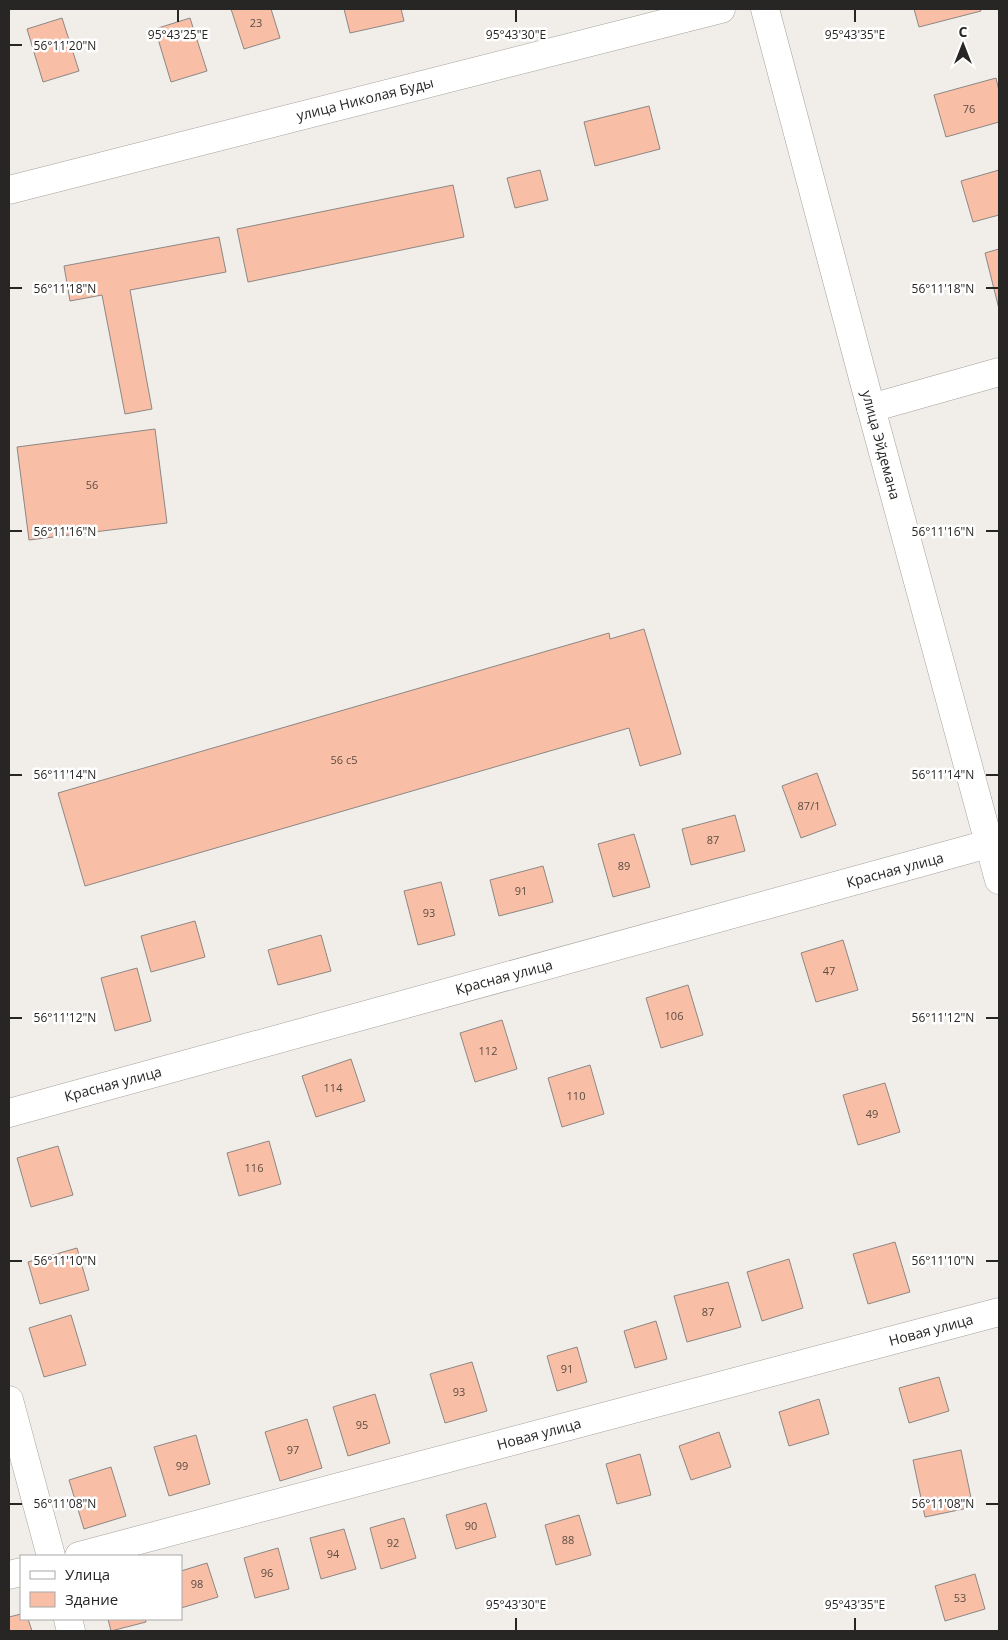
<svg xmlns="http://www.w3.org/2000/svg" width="1008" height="1640" viewBox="0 0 1008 1640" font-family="'Open Sans',sans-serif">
	<rect width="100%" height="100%" fill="#f1eee9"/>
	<path fill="#f9bfa6" stroke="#8c8785" d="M 231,9 L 271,9 L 280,38 L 244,49 Z
		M 344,9 L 401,9 L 404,21 L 350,33 Z
		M 914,9 L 980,9 L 981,11 L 919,27 Z
		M 62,18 L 79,71 L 43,82 L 27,29 Z
		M 190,18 L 207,71 L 171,82 L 155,29 Z
		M 996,78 L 999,91 L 999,122 L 946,137 L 934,95 Z
		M 649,106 L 660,149 L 595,166 L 584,122 Z
		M 540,170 L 548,200 L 515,208 L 507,178 Z
		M 999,170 L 999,215 L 973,222 L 961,181 Z
		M 453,185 L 464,237 L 248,282 L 237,229 Z
		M 219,237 L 226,272 L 130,290 L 152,409 L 125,414 L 102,295 L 70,301 L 64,266 Z
		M 999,249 L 999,309 L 985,253 Z
		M 155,429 L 167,523 L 29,540 L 17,447 Z
		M 644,629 L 681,754 L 640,766 L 629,728 L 85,886 L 58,793 L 609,633 L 610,639 Z
		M 817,773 L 836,825 L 801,838 L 782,786 Z
		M 735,815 L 745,851 L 691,865 L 682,829 Z
		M 634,834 L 650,887 L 613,897 L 598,844 Z
		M 543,866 L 553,902 L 499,916 L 490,880 Z
		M 441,882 L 455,935 L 418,945 L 404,891 Z
		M 195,921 L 205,957 L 151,972 L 141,936 Z
		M 321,935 L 331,971 L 278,985 L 268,950 Z
		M 843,940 L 858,990 L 816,1002 L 801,953 Z
		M 137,968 L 151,1021 L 115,1031 L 101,978 Z
		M 688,985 L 703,1035 L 661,1048 L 646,998 Z
		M 502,1020 L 517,1069 L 475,1082 L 460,1033 Z
		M 351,1059 L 365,1101 L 316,1117 L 302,1076 Z
		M 590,1065 L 604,1114 L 562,1127 L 548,1078 Z
		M 885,1083 L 900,1132 L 858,1145 L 843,1095 Z
		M 269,1141 L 281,1184 L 239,1196 L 227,1153 Z
		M 58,1146 L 73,1195 L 31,1207 L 17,1158 Z
		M 895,1242 L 910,1292 L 868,1304 L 853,1254 Z
		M 77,1248 L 89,1290 L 40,1304 L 28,1262 Z
		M 789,1259 L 803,1308 L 762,1321 L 747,1272 Z
		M 728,1282 L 741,1327 L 687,1342 L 674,1296 Z
		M 71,1315 L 86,1365 L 44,1377 L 29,1328 Z
		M 656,1321 L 667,1359 L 635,1368 L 624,1331 Z
		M 577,1347 L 587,1382 L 557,1391 L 547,1356 Z
		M 472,1362 L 487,1411 L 445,1423 L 430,1374 Z
		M 939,1377 L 949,1411 L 909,1423 L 899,1388 Z
		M 375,1394 L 390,1443 L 348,1456 L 333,1407 Z
		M 819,1399 L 829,1434 L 789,1446 L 779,1412 Z
		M 307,1419 L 322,1468 L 280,1481 L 265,1432 Z
		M 719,1432 L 731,1467 L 691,1480 L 679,1446 Z
		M 196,1435 L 210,1484 L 169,1496 L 154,1447 Z
		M 961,1450 L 973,1507 L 925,1517 L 913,1460 Z
		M 640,1454 L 651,1495 L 617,1504 L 606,1464 Z
		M 111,1467 L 126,1516 L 84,1529 L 69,1480 Z
		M 486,1503 L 496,1537 L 456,1549 L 446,1515 Z
		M 579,1515 L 591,1555 L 556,1565 L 545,1525 Z
		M 404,1518 L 416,1558 L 381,1569 L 370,1528 Z
		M 344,1529 L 356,1569 L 321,1579 L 310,1538 Z
		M 278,1548 L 289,1589 L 255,1598 L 244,1558 Z
		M 207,1563 L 218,1597 L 181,1608 L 181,1571 Z
		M 975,1574 L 985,1609 L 945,1621 L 935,1586 Z
		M 21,1614 L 21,1619 L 28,1619 L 32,1631 L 9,1631 L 9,1617 Z
		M 108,1619 L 145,1619 L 146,1622 L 111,1631 Z"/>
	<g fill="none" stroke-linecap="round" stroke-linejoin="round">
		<defs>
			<path id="minor" d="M 9,190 L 721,9
				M 871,408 L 999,372
				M 9,1113 L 999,841
				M 9,1400 L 51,1556
				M 79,1556 L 999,1312
				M 9,1575 L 21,1572
				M 68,1619 L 71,1631"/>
			<path id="major" d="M 765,9 L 871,408 L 999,880"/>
		</defs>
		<use href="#minor" stroke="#a5a29d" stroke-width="29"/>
		<use href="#major" stroke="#a5a29d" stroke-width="29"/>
		<use href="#minor" stroke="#fff" stroke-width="28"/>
		<use href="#major" stroke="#fff" stroke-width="28"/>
	</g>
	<path fill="none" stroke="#272624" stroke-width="2" d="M 178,10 L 178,22M 516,10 L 516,22M 855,10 L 855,22M 10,45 L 22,45M 10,288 L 22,288M 986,288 L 998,288M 10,531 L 22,531M 986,531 L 998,531M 10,775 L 22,775M 986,775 L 998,775M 10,1018 L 22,1018M 986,1018 L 998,1018M 10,1261 L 22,1261M 986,1261 L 998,1261M 10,1504 L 22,1504M 986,1504 L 998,1504M 516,1618 L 516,1630M 855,1618 L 855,1630"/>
	<g text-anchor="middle" stroke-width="5" stroke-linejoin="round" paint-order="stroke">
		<g font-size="11" fill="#5c4c44">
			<text x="256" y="27">23</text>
			<text x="969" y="113">76</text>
			<text x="92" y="489">56</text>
			<text x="344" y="764">56 с5</text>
			<text x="809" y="810">87/1</text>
			<text x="713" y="844">87</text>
			<text x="624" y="870">89</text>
			<text x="521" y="895">91</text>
			<text x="429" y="917">93</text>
			<text x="829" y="975">47</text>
			<text x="674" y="1020">106</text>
			<text x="488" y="1055">112</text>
			<text x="333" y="1092">114</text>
			<text x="576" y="1100">110</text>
			<text x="872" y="1118">49</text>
			<text x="254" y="1172">116</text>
			<text x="708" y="1316">87</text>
			<text x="567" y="1373">91</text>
			<text x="459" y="1396">93</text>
			<text x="362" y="1429">95</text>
			<text x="293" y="1454">97</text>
			<text x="182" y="1470">99</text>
			<text x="471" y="1530">90</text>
			<text x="568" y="1544">88</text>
			<text x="393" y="1547">92</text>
			<text x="333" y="1558">94</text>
			<text x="267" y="1577">96</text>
			<text x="197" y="1588">98</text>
			<text x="960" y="1602">53</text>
		</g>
		<g font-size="14" fill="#272624" stroke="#fff">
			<text transform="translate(365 99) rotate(-14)" y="5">улица Николая Буды</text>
			<text transform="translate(881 445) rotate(75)" y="5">улица Эйдемана</text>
			<text transform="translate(895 870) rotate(-15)" y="5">Красная улица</text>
			<text transform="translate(504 977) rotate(-15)" y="5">Красная улица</text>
			<text transform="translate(113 1084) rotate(-15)" y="5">Красная улица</text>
			<text transform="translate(931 1330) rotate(-15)" y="5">Новая улица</text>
			<text transform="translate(539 1434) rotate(-15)" y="5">Новая улица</text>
		</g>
	</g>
	<g font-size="12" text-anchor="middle" fill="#272624" stroke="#fff" stroke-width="5" stroke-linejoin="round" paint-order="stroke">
		<text x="178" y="39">95°43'25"E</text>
		<text x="516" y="39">95°43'30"E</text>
		<text x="855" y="39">95°43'35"E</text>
		<text x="65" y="50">56°11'20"N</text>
		<text x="65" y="293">56°11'18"N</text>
		<text x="943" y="293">56°11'18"N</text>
		<text x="65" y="536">56°11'16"N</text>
		<text x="943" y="536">56°11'16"N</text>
		<text x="65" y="779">56°11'14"N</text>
		<text x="943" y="779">56°11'14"N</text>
		<text x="65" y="1022">56°11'12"N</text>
		<text x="943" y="1022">56°11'12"N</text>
		<text x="65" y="1265">56°11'10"N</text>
		<text x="943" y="1265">56°11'10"N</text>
		<text x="65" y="1508">56°11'08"N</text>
		<text x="943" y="1508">56°11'08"N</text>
		<text x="516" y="1609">95°43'30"E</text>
		<text x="855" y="1609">95°43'35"E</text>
	</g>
	<rect width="1008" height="1640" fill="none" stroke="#272624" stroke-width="20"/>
	<rect x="20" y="1555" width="162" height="65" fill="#ffffff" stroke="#a9a8a7"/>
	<rect x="30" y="1571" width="25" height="8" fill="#ffffff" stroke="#a9a8a7"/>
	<text x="65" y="1580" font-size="15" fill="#272624">Улица</text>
	<rect x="30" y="1592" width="25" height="15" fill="#f9bfa6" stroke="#a9a8a7"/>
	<text x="65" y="1605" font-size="15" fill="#272624">Здание</text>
	<g transform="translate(963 45)" stroke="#ffffff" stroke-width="4" paint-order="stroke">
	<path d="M0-4L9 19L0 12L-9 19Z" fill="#272624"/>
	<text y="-8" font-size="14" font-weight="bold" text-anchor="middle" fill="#272624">С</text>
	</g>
</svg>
